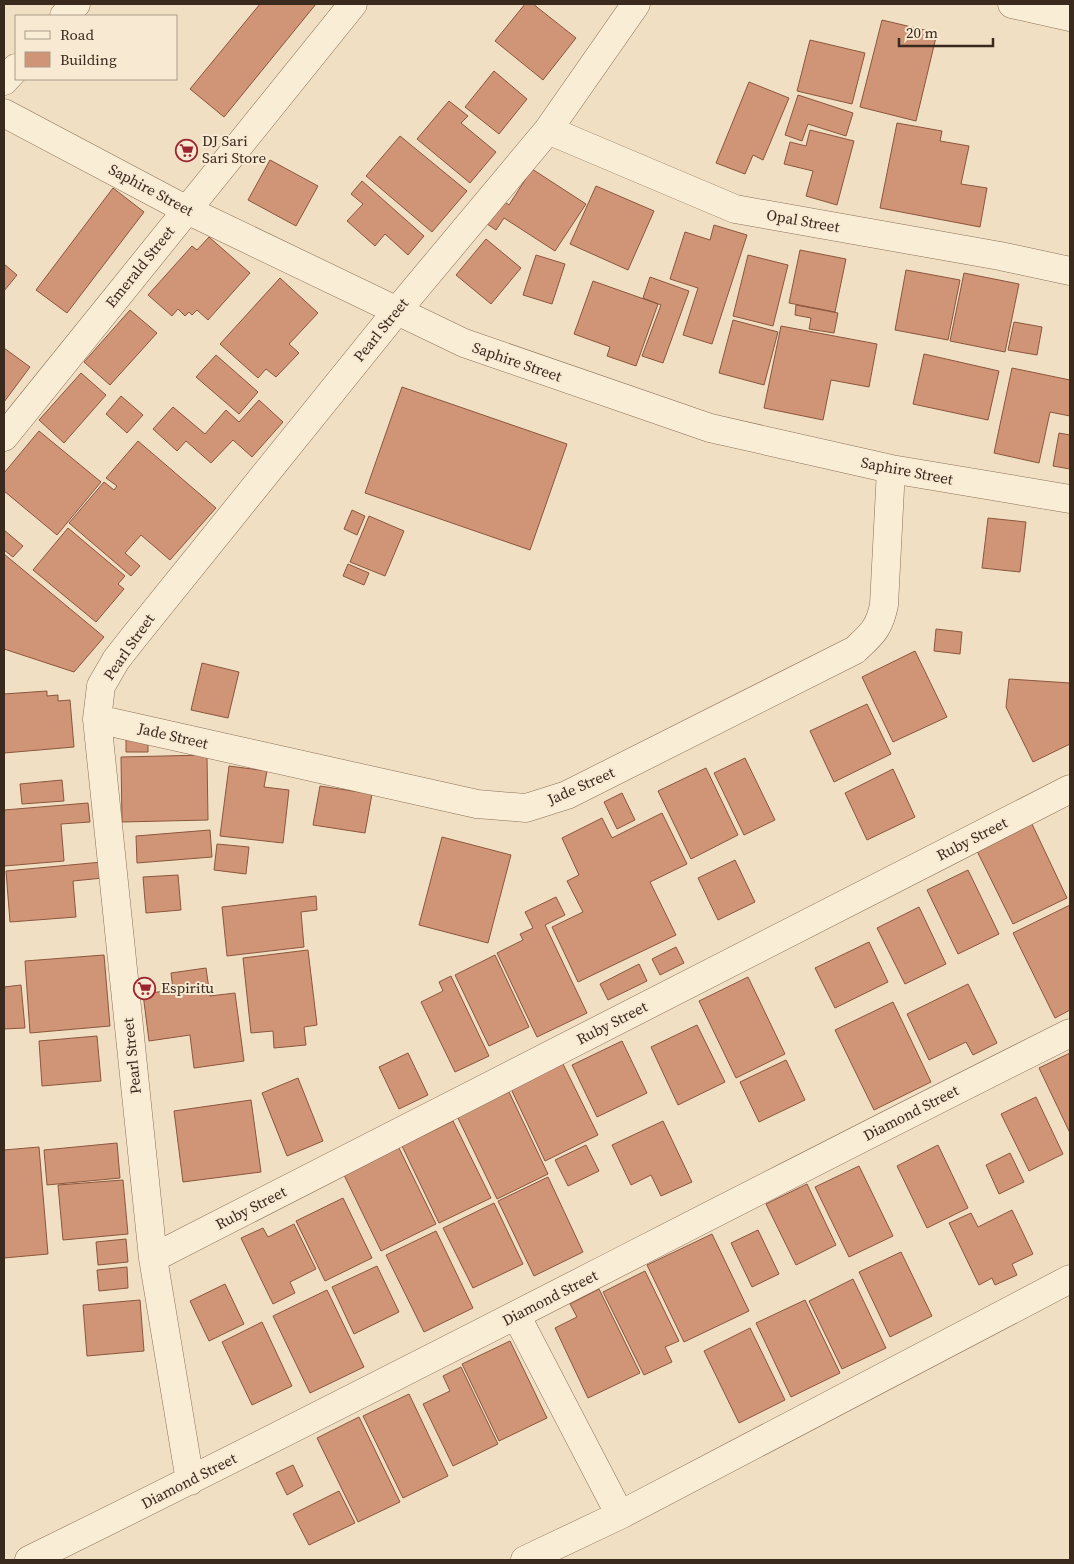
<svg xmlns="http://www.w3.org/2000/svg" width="1074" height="1564" viewBox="0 0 1074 1564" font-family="'Source Serif 4',serif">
	<rect width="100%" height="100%" fill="#f0dfc2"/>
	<path fill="#d09476" stroke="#8b563d" d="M 260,4 L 316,4 L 224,117 L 190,89 Z
		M 525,4 L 533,4 L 576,38 L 543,80 L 495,41 Z
		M 882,20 L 937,33 L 916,121 L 860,107 Z
		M 810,40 L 865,53 L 852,104 L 797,91 Z
		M 494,71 L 527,99 L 499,134 L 465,107 Z
		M 749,82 L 789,98 L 763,160 L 753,155 L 745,174 L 716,163 Z
		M 798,95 L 853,113 L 846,136 L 808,124 L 802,141 L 785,135 Z
		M 449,101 L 468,116 L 461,123 L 496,152 L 470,183 L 417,139 Z
		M 897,123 L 942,131 L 940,141 L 969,146 L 961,184 L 987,188 L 980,227 L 880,208 Z
		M 810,130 L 854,141 L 837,205 L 806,196 L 813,171 L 784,164 L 790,142 L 806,146 Z
		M 400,136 L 467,191 L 432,232 L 366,176 Z
		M 270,160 L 318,186 L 296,226 L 248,200 Z
		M 532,169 L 586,204 L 555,251 L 504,218 L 496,230 L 487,224 L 502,200 L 509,205 Z
		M 362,181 L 424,236 L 408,255 L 385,234 L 375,246 L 347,221 L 363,204 L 351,194 Z
		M 596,186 L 654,211 L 628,270 L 570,244 Z
		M 113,188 L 144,212 L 67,313 L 36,290 Z
		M 714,225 L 747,235 L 712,344 L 683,335 L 698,288 L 670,279 L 685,232 L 710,240 Z
		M 209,237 L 250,273 L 208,320 L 197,310 L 192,315 L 189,312 L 185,316 L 178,309 L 172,316 L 148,295 L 192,246 L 197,250 Z
		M 486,239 L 521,268 L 491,304 L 456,275 Z
		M 800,250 L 846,259 L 835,312 L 789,303 Z
		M 536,255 L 565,264 L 552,304 L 523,295 Z
		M 748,255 L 788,265 L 773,326 L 733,316 Z
		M 4,264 L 17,275 L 4,291 Z
		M 906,270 L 960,280 L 948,340 L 895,330 Z
		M 964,273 L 1019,284 L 1005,352 L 950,341 Z
		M 650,277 L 689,291 L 663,363 L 642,356 L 661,305 L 643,298 Z
		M 280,278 L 318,313 L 289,344 L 299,353 L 276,377 L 266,369 L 258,378 L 220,344 Z
		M 593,281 L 658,304 L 636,366 L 607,356 L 610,347 L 574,334 Z
		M 796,305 L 838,313 L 834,333 L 809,329 L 811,318 L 795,315 Z
		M 130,310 L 157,333 L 110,385 L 84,362 Z
		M 733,320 L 778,332 L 764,385 L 719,373 Z
		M 1014,322 L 1042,327 L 1037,355 L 1008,350 Z
		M 781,326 L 877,344 L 869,387 L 831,380 L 823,420 L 764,408 Z
		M 4,348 L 30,367 L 4,402 Z
		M 924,354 L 999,371 L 988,420 L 913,404 Z
		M 216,355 L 258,392 L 239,414 L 196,377 Z
		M 1012,368 L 1070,380 L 1070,416 L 1050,412 L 1039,463 L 994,453 Z
		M 81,373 L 106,395 L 64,443 L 39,420 Z
		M 402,387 L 567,444 L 530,550 L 365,493 Z
		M 121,396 L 143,415 L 127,433 L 106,414 Z
		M 259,400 L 283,422 L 252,457 L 233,440 L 211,463 L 186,441 L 177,451 L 153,429 L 173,407 L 205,434 L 226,410 L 239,422 Z
		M 39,431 L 101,482 L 57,535 L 4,491 L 4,473 Z
		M 1059,433 L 1070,435 L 1070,469 L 1053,466 Z
		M 138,441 L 216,508 L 170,560 L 141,535 L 125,553 L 140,566 L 131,576 L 69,523 L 104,482 L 114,490 L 117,486 L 106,478 Z
		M 352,510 L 365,516 L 357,535 L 344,529 Z
		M 369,516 L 404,531 L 385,576 L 350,562 Z
		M 988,518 L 1026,522 L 1020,572 L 982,568 Z
		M 68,528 L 125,576 L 118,584 L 124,589 L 96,622 L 33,570 Z
		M 4,530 L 23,546 L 13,557 L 4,550 Z
		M 4,554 L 104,637 L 74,672 L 4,649 Z
		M 348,564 L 369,573 L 364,585 L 343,576 Z
		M 936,629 L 962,632 L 960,654 L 934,651 Z
		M 915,651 L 947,717 L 893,742 L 862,677 Z
		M 202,663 L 239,672 L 228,718 L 191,710 Z
		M 1009,679 L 1070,683 L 1070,744 L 1033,762 L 1006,707 Z
		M 47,691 L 47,696 L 58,695 L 58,701 L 70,700 L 74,747 L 4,753 L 4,694 Z
		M 867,704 L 891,754 L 834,782 L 810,731 Z
		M 126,736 L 148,736 L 148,752 L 126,752 Z
		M 207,755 L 208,820 L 122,822 L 121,757 Z
		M 745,758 L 775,820 L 744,835 L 714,773 Z
		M 229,766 L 267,771 L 264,787 L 289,790 L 283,843 L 220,836 Z
		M 706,768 L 738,835 L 691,859 L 658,791 Z
		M 893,769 L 915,817 L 867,840 L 845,793 Z
		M 62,780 L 64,801 L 22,804 L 20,784 Z
		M 320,786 L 372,794 L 365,833 L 313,825 Z
		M 622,793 L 635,820 L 617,829 L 604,802 Z
		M 88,803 L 90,822 L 61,824 L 64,861 L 4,866 L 4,810 Z
		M 662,813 L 687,864 L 650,882 L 676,935 L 578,982 L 552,927 L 583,912 L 567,881 L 579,875 L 562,838 L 602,818 L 612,838 Z
		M 1031,822 L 1067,898 L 1013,924 L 976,849 Z
		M 210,830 L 212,857 L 137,863 L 136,836 Z
		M 442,837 L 511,855 L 488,943 L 419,925 Z
		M 217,844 L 249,847 L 246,874 L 214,870 Z
		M 735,860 L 755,902 L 718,920 L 698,878 Z
		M 102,862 L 103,878 L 73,881 L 76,917 L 10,922 L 6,871 Z
		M 968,870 L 999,934 L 958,954 L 927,890 Z
		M 178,875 L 181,910 L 146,913 L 143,877 Z
		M 316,896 L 317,910 L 301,912 L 304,947 L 227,956 L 222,907 Z
		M 556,897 L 565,915 L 545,925 L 587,1013 L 537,1037 L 497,953 L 523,940 L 520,934 L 533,928 L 525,912 Z
		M 1070,905 L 1070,1010 L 1055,1018 L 1013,933 Z
		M 919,907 L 946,964 L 905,984 L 877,928 Z
		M 869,942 L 888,982 L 835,1008 L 815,968 Z
		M 676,947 L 684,963 L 660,975 L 652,959 Z
		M 308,950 L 317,1025 L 304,1027 L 306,1045 L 274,1048 L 273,1031 L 251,1033 L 243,958 Z
		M 104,955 L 110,1026 L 30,1033 L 25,961 Z
		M 495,955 L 529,1027 L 489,1046 L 455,975 Z
		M 639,964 L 647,981 L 608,1000 L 600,984 Z
		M 206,968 L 210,996 L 235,993 L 244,1061 L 194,1068 L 190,1035 L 149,1041 L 143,994 L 173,990 L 171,973 Z
		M 451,976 L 489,1056 L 455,1072 L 421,1002 L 443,991 L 439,982 Z
		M 748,977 L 785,1054 L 736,1078 L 699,1001 Z
		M 968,984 L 997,1043 L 973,1055 L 966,1042 L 929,1060 L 907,1014 Z
		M 21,985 L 25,1028 L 4,1029 L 4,987 Z
		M 893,1002 L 931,1082 L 874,1110 L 835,1030 Z
		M 697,1025 L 725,1082 L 678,1105 L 651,1047 Z
		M 97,1036 L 101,1081 L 42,1086 L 39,1041 Z
		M 622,1041 L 647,1093 L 597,1117 L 572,1065 Z
		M 408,1053 L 428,1095 L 399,1109 L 379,1067 Z
		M 1070,1053 L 1070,1133 L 1039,1068 Z
		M 786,1060 L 805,1100 L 759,1122 L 740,1082 Z
		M 563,1064 L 598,1135 L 545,1161 L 511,1089 Z
		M 298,1078 L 323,1141 L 287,1156 L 262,1093 Z
		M 509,1092 L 548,1174 L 497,1199 L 457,1116 Z
		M 1036,1097 L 1063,1154 L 1029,1171 L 1001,1114 Z
		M 251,1100 L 261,1172 L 183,1182 L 174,1111 Z
		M 453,1121 L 491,1198 L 439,1223 L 402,1146 Z
		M 663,1121 L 692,1182 L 661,1196 L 651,1175 L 631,1185 L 612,1145 Z
		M 117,1143 L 120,1178 L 47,1185 L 44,1150 Z
		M 586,1145 L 599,1171 L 568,1186 L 555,1160 Z
		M 938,1145 L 968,1208 L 927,1228 L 897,1166 Z
		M 398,1146 L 436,1224 L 381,1251 L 343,1173 Z
		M 39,1147 L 48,1254 L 4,1258 L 4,1150 Z
		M 1010,1153 L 1024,1182 L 999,1194 L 986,1165 Z
		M 859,1166 L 893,1236 L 849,1257 L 815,1187 Z
		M 548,1177 L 583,1252 L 534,1276 L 498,1201 Z
		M 123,1180 L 128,1234 L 63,1240 L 58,1185 Z
		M 807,1184 L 836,1245 L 796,1265 L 766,1204 Z
		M 343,1198 L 372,1258 L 325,1281 L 296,1221 Z
		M 494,1203 L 523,1264 L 473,1288 L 443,1228 Z
		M 1012,1210 L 1033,1254 L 1012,1264 L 1017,1275 L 995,1285 L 992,1278 L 979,1285 L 949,1223 L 971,1213 L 978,1227 Z
		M 294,1224 L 316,1269 L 290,1282 L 295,1293 L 273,1304 L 241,1238 L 263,1228 L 268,1237 Z
		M 758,1230 L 779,1274 L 752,1287 L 731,1243 Z
		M 436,1231 L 473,1308 L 424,1332 L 386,1255 Z
		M 712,1234 L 749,1311 L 684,1342 L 647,1265 Z
		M 126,1239 L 128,1262 L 98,1265 L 96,1242 Z
		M 901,1252 L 932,1316 L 890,1337 L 859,1272 Z
		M 377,1266 L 399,1312 L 354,1334 L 332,1287 Z
		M 127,1267 L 128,1288 L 99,1291 L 97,1270 Z
		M 645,1271 L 679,1341 L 665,1347 L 672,1362 L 644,1375 L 603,1292 Z
		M 853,1279 L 886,1348 L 842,1369 L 809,1301 Z
		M 225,1284 L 244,1324 L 209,1341 L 190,1301 Z
		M 599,1289 L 640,1373 L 588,1398 L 555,1328 L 577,1317 L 570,1304 Z
		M 327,1290 L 364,1367 L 310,1393 L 273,1316 Z
		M 140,1300 L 144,1351 L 87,1356 L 83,1305 Z
		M 805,1300 L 840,1373 L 791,1397 L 756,1323 Z
		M 262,1322 L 292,1386 L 252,1405 L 222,1342 Z
		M 750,1328 L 785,1400 L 739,1423 L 704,1351 Z
		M 510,1341 L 547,1418 L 499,1441 L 462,1364 Z
		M 461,1367 L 498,1444 L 453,1466 L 423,1404 L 450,1391 L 443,1376 Z
		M 409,1394 L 448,1476 L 403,1498 L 363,1416 Z
		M 359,1417 L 400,1502 L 358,1522 L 317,1438 Z
		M 293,1465 L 303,1486 L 287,1495 L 276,1473 Z
		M 339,1491 L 355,1523 L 309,1545 L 293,1514 Z"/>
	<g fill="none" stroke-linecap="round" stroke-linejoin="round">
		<defs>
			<path id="minor" d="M 1012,4 L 1070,17
				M 64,16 L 76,4
				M 4,81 L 16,68
				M 4,113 L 187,210 L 464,343 L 710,428 L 891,469 L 1070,499
				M 548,130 L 735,209 L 1000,256 L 1070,271
				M 4,437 L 353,4
				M 97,719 L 477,804 L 526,808 L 567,795 L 855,650 C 872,634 879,629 884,605 L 891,469
				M 153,1258 L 1070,789
				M 516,1315 L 620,1515
				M 190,1481 L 153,1258 L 97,719 L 101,686 L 116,660 L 134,637 L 396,312 L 548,130 L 636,4
				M 29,1560 C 378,1389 722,1207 1070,1033
				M 525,1560 L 620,1515 L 1070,1279"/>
		</defs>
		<use href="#minor" stroke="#8b6f58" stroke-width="29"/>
		<use href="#minor" stroke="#faedd6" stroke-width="28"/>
	</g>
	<defs>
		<symbol id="supermarket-ring" viewBox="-11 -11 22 22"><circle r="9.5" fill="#f7e9d2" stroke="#9d252f" stroke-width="1.5"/><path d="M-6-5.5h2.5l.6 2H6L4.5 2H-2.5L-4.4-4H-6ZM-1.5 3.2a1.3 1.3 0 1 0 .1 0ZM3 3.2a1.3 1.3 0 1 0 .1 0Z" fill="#9d252f"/></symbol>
	</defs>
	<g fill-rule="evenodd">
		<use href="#supermarket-ring" x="174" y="138" width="25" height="25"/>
		<use href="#supermarket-ring" x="132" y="976" width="25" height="25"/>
	</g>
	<g text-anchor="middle" stroke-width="4" stroke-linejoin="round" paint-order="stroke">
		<g font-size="15" fill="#3a291d" stroke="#f7e9d2" text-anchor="start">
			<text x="202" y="146">DJ Sari<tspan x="202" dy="17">Sari Store</tspan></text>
			<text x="161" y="993">Espiritu</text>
		</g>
		<g font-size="15" fill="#3a291d" stroke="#f7e9d2">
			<text transform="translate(151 190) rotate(28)" y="5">Saphire Street</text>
			<text transform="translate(803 221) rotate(10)" y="5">Opal Street</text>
			<text transform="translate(140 267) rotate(-51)" y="5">Emerald Street</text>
			<text transform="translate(381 330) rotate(-51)" y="5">Pearl Street</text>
			<text transform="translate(517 362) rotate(19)" y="5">Saphire Street</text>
			<text transform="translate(907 471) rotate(11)" y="5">Saphire Street</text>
			<text transform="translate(129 647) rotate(-55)" y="5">Pearl Street</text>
			<text transform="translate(173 736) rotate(13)" y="5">Jade Street</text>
			<text transform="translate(581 786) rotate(-24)" y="5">Jade Street</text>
			<text transform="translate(972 839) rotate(-27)" y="5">Ruby Street</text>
			<text transform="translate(612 1023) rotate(-27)" y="5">Ruby Street</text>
			<text transform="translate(132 1056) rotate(-96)" y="5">Pearl Street</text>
			<text transform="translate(911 1113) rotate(-27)" y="5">Diamond Street</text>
			<text transform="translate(251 1208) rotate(-27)" y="5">Ruby Street</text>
			<text transform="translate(550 1298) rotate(-27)" y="5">Diamond Street</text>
			<text transform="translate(189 1481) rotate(-27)" y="5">Diamond Street</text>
		</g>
	</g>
	<rect width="1074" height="1564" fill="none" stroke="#3a291d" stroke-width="10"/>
	<rect x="15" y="15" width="162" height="65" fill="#f7e9d2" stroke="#ab9c8a"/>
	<rect x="25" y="31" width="25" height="8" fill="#faedd6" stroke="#ab9c8a"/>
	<text x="60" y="40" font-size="15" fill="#3a291d">Road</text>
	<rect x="25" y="52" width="25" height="15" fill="#d09476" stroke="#ab9c8a"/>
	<text x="60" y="65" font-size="15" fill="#3a291d">Building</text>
	<path d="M899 38v8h94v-8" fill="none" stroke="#3a291d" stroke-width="2.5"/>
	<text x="906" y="38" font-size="15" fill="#3a291d" stroke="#f7e9d2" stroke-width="4" paint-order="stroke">20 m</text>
</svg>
